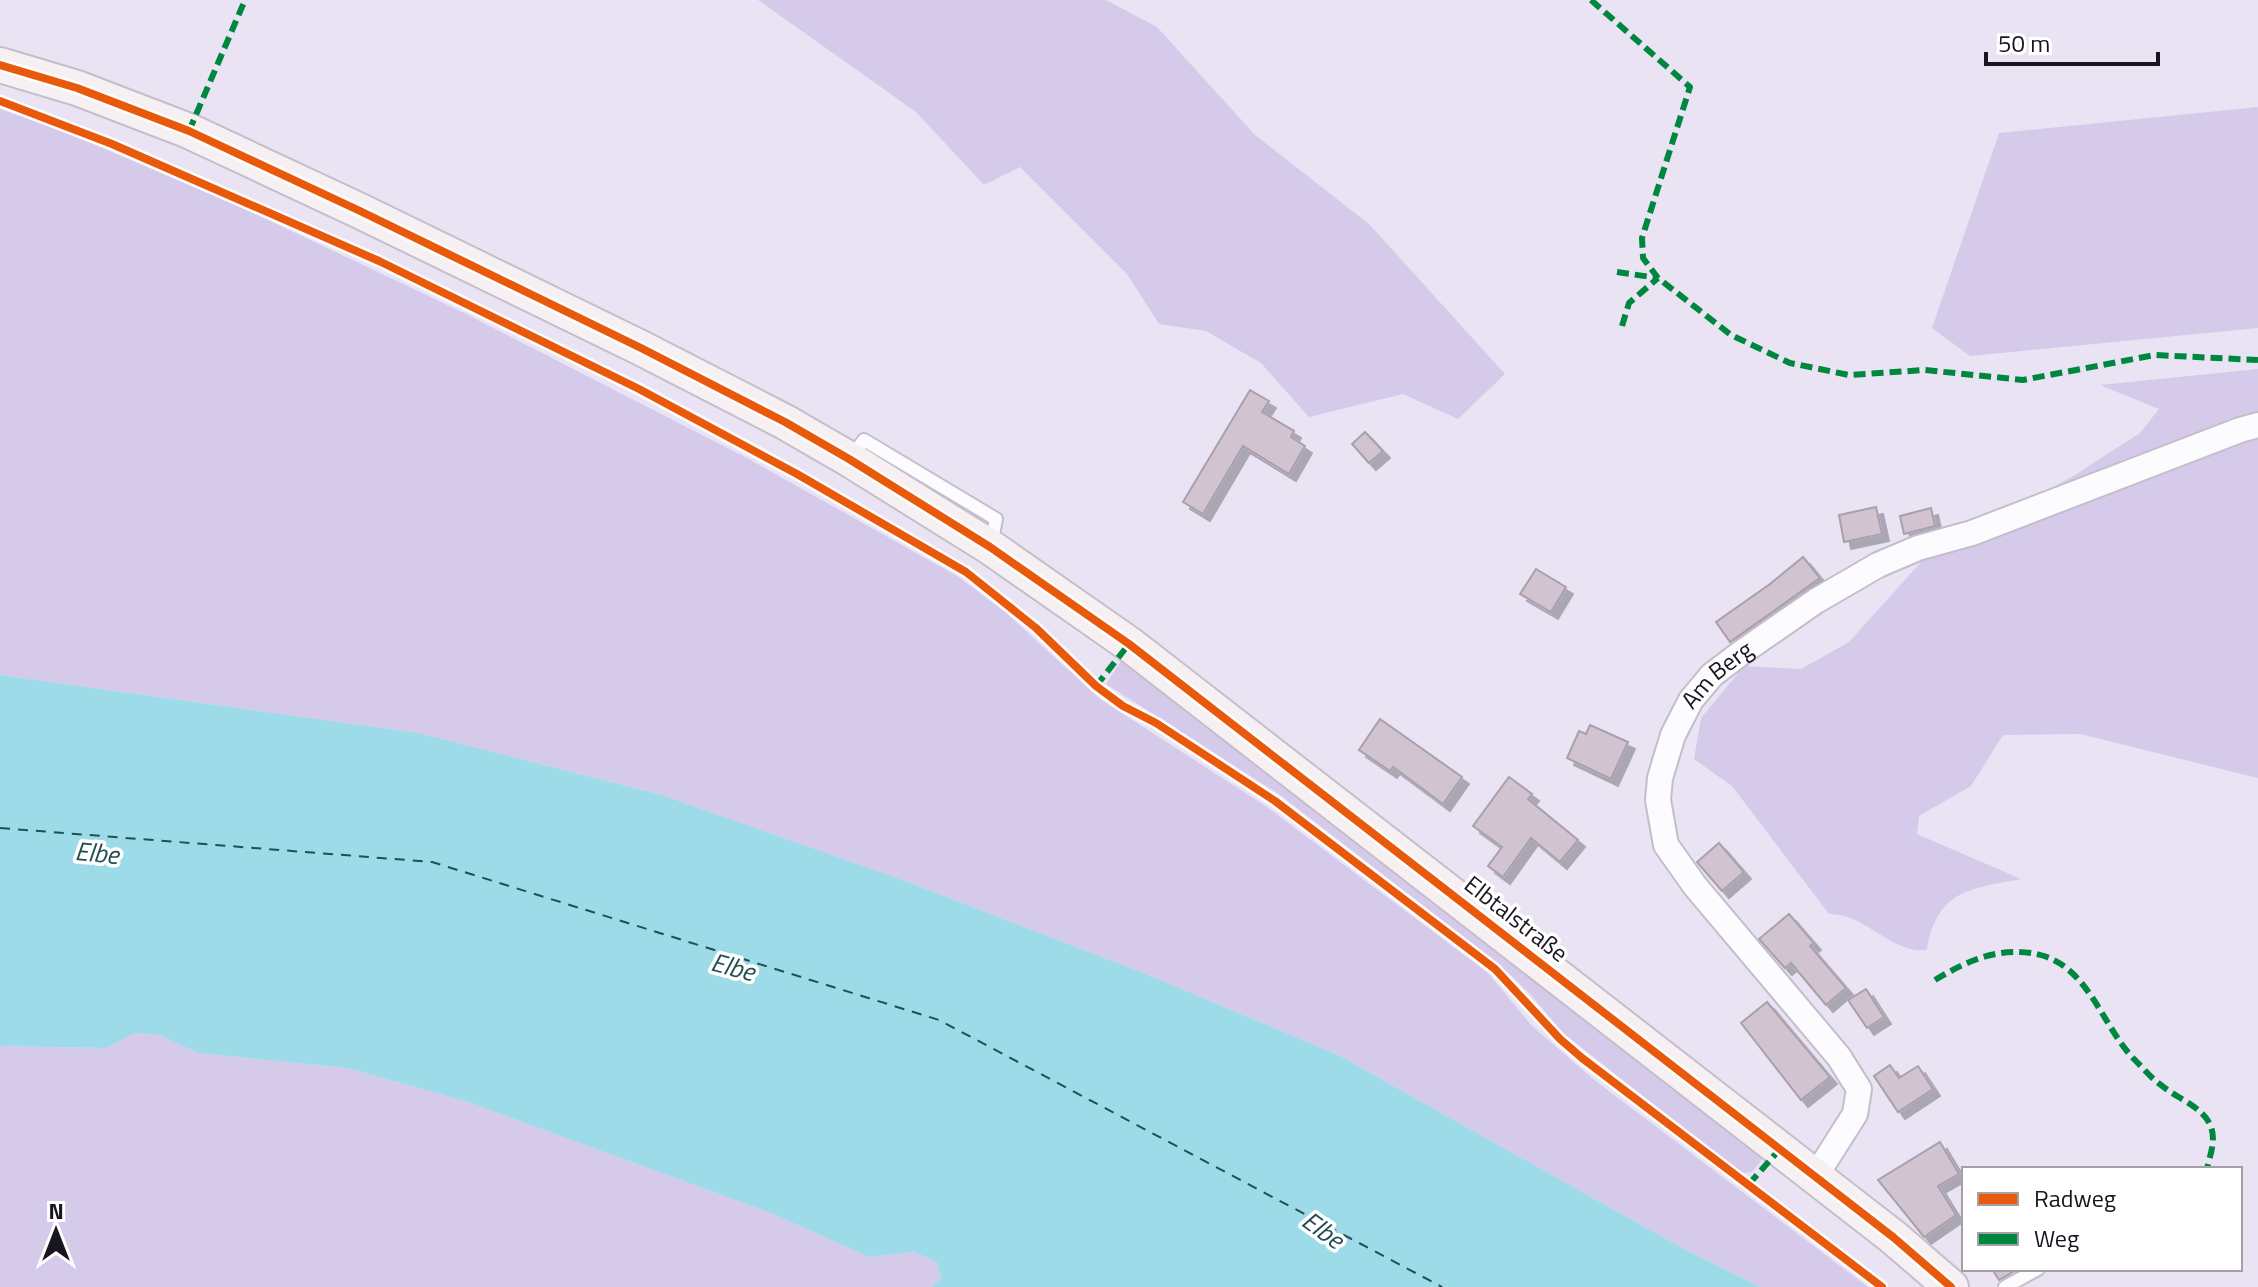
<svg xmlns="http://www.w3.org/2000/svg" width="2258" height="1287" viewBox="0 0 2258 1287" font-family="'Titillium Web',sans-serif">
	<defs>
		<filter id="shadow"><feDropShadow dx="7" dy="7" stdDeviation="0" flood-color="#0004"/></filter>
	</defs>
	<rect width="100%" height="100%" fill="#e9e3f4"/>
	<path fill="#d6caea" d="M 758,0 L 1106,0 L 1157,27 L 1255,135 L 1369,224 L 1505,374 L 1458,419 L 1403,394 L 1309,417 L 1261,363 L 1206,331 L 1159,324 L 1127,274 L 1020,167 L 984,185 L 916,112 Z
		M 2258,107 L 2258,328 L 1970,356 L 1932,328 L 1999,133 Z
		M 0,109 L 58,129 L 239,206 L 464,313 L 747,458 L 957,576 L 1004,611 L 1100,699 L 1267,807 L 1488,973 L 1532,1026 L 1593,1079 L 1868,1287 L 1760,1287 L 1682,1248 L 1338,1055 L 1151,976 L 900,879 L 662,795 L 419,733 L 0,675 Z
		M 2258,369 L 2258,778 L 2080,734 L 2003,735 L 1971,786 L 1919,816 L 1917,834 L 2021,879 C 1969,889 1937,890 1927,950 C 1890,954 1866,913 1829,914 L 1732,786 L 1694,759 L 1701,718 L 1744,666 L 1801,669 L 1849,642 L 1922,561 L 2075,475 L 2140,433 L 2159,409 L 2100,385 Z
		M 1123,658 L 1757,1144 L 1763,1158 L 1752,1172 L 1741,1173 L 1563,1033 L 1531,995 L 1499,964 L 1280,795 L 1106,684 Z
		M 135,1033 L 159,1035 L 198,1053 L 347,1068 L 468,1102 L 771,1213 L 869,1257 L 914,1252 L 937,1262 L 941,1278 L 932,1287 L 0,1287 L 0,1046 L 106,1048 Z"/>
	<path fill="#9ddbe8" d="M 0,675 L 419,733 L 662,795 L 900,879 L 1151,976 L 1338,1055 L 1682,1248 L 1760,1287 L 932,1287 L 941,1278 L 937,1262 L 914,1252 L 869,1257 L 771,1213 L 468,1102 L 347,1068 L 198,1053 L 159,1035 L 135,1033 L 106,1048 L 0,1046 Z"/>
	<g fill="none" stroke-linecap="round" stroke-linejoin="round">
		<path stroke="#234e53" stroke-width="2" stroke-dasharray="10 8" stroke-linecap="butt" d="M 0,828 L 432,862 L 939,1020 L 1442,1287"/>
	</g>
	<path fill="#d2c3d0" stroke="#a8a0aa" stroke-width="2" filter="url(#shadow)" d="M 1250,390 L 1269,401 L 1262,412 L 1294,431 L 1291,437 L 1305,446 L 1289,474 L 1243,446 L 1203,514 L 1183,502 Z
		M 1365,432 L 1383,451 L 1369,463 L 1352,444 Z
		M 1876,507 L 1882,534 L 1844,542 L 1839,515 Z
		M 1931,508 L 1935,526 L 1904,534 L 1900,516 Z
		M 1803,557 L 1820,578 L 1730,642 L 1716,622 L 1770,584 Z
		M 1536,569 L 1566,587 L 1551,612 L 1520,594 Z
		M 1380,719 L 1462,777 L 1443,804 L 1393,767 L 1390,771 L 1359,750 Z
		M 1590,725 L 1628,742 L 1611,779 L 1567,758 L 1579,731 L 1586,734 Z
		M 1509,777 L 1532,794 L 1528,799 L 1578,840 L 1560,862 L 1531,838 L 1503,877 L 1488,866 L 1502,847 L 1473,826 Z
		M 1719,843 L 1744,872 L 1722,891 L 1697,862 Z
		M 1789,914 L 1814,943 L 1810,946 L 1846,988 L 1826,1005 L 1791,963 L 1785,968 L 1759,939 Z
		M 1866,989 L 1884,1017 L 1867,1028 L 1848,1000 Z
		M 1767,1002 L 1830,1077 L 1801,1100 L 1741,1023 Z
		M 1890,1065 L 1899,1078 L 1918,1066 L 1933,1089 L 1898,1112 L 1874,1076 Z
		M 1940,1142 L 1959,1174 L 1938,1186 L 1956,1215 L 1924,1237 L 1878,1180 Z
		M 1992,1269 L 2018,1269 L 1999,1280 Z"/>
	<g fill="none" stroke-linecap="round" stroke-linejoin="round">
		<defs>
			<path id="lane" d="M 851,457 L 864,440 L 996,519 L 991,545
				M 2005,1287 L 2038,1269"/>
			<g id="street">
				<path id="s1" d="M 1815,1177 L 1855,1114 L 1859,1089 L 1839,1057 L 1695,886 L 1666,845 L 1658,800 L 1660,778 L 1673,735 L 1691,700 L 1712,675 L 1741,653 L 1816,601 L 1878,565 L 1918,548 L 1972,533 L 2240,430 L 2258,425"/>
			</g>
			<path id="secondary" d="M 0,65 L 77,88 L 189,131 L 360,211 L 641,348 L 785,422 L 849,459 L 990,547 L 1129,644 L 1893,1237 L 1951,1287"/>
		</defs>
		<use href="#lane" stroke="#c4becc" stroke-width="16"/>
		<use href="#street" stroke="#c4becc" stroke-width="28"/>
		<use href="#secondary" stroke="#c4becc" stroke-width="38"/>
		<use href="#lane" stroke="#fcfbfd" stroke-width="12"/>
		<use href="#street" stroke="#fcfbfd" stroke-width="24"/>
		<use href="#secondary" stroke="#f6f0f3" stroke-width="34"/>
		<path stroke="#00873e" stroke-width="6" stroke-dasharray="12 6" stroke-linecap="butt" d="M 1591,0 L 1690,87 L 1642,238 L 1643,258 L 1658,278 L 1731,335 L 1790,363 L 1849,375 L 1925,370 L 2023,380 L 2155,355 L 2258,360
			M 189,131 L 245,0
			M 1617,272 L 1658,278
			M 1622,326 L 1629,303 L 1658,278
			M 1096,686 L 1129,644
			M 1935,980 C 1968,960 2004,944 2044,956 C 2090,971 2103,1027 2134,1059 C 2143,1068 2151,1078 2161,1085 C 2176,1098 2204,1107 2211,1127 C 2216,1141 2210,1155 2207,1169
			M 1749,1184 L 1780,1149"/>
		<defs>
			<path id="cycleway" d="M 0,65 L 77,88 L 189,131 L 360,211 L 641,348 L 785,422 L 849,459 L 990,547 L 1129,644 L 1893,1237 L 1951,1287
				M 0,101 L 112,144 L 379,261 L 639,389 L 797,474 L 966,572 L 1036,628 L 1096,686 L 1123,706 L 1156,723 L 1275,801 L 1495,969 L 1560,1039 L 1582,1058 L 1882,1287"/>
		</defs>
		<use href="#cycleway" stroke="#fff" stroke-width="13"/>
		<use href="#cycleway" stroke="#e8590c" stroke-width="8"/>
	</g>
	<g text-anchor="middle" stroke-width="7" stroke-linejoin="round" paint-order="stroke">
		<g font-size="24" fill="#19151f" stroke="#fff">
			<text dy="8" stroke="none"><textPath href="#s1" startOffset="600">Am Berg</textPath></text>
			<text transform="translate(1516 919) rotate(38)" y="8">Elbtalstraße</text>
		</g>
		<g font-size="26" font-style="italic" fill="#234e53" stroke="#fff">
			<text transform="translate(97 853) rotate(6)" y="9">Elbe</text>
			<text transform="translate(733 967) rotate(15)" y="9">Elbe</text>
			<text transform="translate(1323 1230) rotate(36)" y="9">Elbe</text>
		</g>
	</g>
	<rect x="1962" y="1167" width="280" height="104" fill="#ffffff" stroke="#a3a1a5" stroke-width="2"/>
	<rect x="1978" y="1193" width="40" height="12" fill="#e8590c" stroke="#a3a1a5" stroke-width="2"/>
	<text x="2034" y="1207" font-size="24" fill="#19151f">Radweg</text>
	<rect x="1978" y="1233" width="40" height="12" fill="#00873e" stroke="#a3a1a5" stroke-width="2"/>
	<text x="2034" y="1247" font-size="24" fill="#19151f">Weg</text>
	<g transform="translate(56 1231)" stroke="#ffffff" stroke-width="6" paint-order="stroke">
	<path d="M0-6L14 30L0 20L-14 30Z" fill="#19151f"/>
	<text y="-12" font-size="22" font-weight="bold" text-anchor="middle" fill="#19151f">N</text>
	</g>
	<path d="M1986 52v12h172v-12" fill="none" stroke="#19151f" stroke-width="4"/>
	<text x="1998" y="52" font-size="24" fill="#19151f" stroke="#ffffff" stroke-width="6" paint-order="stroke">50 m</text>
</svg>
